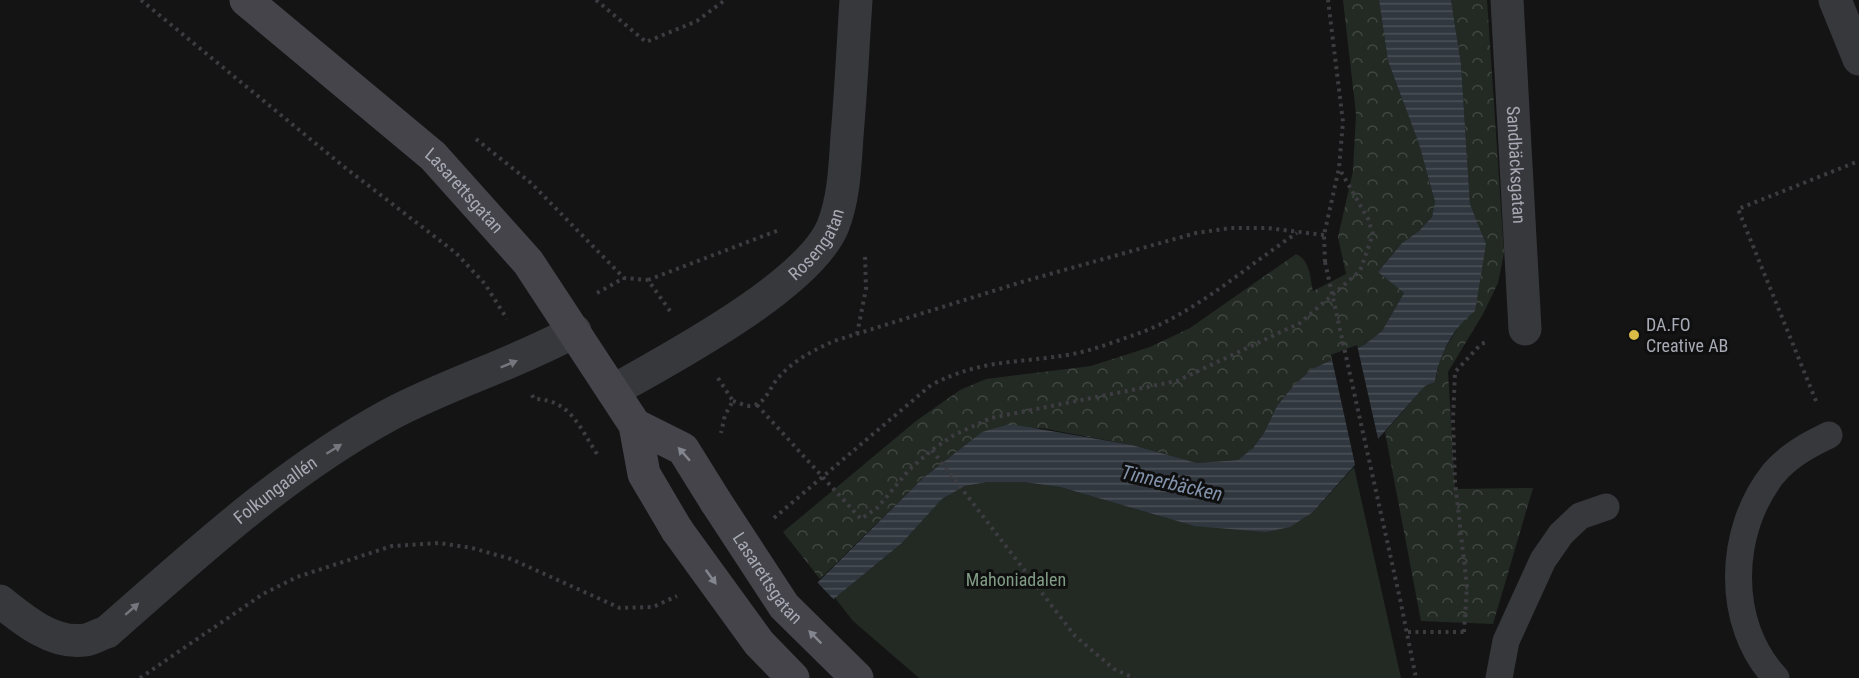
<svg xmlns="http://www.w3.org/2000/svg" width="1859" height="678" viewBox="0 0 1859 678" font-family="'Roboto Condensed',sans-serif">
	<defs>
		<pattern id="forest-crowns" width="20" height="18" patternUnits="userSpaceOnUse" patternTransform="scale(1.5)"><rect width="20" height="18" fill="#232a24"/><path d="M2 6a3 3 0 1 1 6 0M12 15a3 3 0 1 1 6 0" fill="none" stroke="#404641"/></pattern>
		<pattern id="water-rules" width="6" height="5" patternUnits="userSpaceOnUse" patternTransform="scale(1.5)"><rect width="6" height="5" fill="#31373e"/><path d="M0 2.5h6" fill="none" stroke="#4c5158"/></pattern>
	</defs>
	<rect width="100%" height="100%" fill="#141415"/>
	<path fill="url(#forest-crowns)" d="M 1343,0 L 1379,0 L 1388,61 L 1419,144 L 1435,202 L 1432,217 L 1419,231 L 1402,243 L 1378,272 L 1404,293 L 1382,331 L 1364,345 L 1312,369 L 1293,386 L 1277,406 L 1264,433 L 1253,448 L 1238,460 L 1197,463 L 1132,445 L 1041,428 L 982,432 L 923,478 L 820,579 L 783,532 L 916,421 L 960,390 L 986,379 L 1091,366 L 1150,347 L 1190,328 L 1296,254 C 1310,260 1310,277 1313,291 L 1346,274 L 1338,237 L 1353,171 L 1356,114 Z
		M 1451,0 L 1487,0 L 1504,253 L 1498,283 L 1483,314 L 1448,372 L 1455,489 L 1533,488 L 1493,624 L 1421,621 L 1385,432 L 1425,386 L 1435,382 L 1441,355 L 1463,320 L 1486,244 L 1470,204 L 1461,64 Z"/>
	<path fill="#232a24" d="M 1354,467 L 1401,678 L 919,678 L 853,621 L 835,598 L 902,543 L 942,499 L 965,486 L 988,482 L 1023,482 L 1060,487 L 1194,526 L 1313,512 Z"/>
	<path fill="url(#water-rules)" d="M 1379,0 L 1451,0 L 1461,64 L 1470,204 L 1486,244 L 1475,311 C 1453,328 1439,354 1435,382 L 1425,386 L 1313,512 L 1290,527 L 1266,532 L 1194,526 L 1060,487 L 1023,482 L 988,482 L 965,486 L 942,499 L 902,543 L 835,598 L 773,678 L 737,678 L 800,600 L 923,478 L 982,432 L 1010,424 L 1132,445 L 1197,463 L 1238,460 L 1253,448 L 1264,433 L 1277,406 L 1293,386 L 1312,369 L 1364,345 L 1382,331 L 1404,293 L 1378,272 L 1402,243 L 1419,231 L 1432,217 L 1435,202 L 1419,144 L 1388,61 Z"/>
	<path fill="#141415" d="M 1357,345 L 1379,443 L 1356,469 L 1331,355 Z
		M 815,580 L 836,602 L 777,678 L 734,678 L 797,598 Z"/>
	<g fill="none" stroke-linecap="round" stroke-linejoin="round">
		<path stroke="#3c3c41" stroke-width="4" stroke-dasharray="3 4.5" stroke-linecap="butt" d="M 141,0 L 343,166 L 456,253 L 485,284 L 507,319
			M 596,0 L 646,42 L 697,21 L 725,0
			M 476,139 L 531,183 L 624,278 L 648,280 L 670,311
			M 1325,262 L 1324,235 L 1339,168 L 1343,122 L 1328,0
			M 648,280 L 779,230
			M 597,293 L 624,278
			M 857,334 L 866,289 L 865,255
			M 718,378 L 733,401 L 725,415 L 721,433
			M 532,395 L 534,399 C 570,399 580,428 597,454
			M 733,401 C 740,403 748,408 755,405 C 768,400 770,386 779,377 C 794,360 814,350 834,341 L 1025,281 L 1196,233 L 1231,228 L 1267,228 L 1324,235
			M 1816,401 L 1738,209 L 1859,161
			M 757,405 L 861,519 L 877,508 L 910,469 L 932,450 L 954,435 L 991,418 L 1177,381 L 1300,323 L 1360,271 L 1373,234 L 1368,219 L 1339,168
			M 932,450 L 1075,636 L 1114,669 L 1134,678
			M 774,518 L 931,385 C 984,358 1017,364 1073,354 C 1093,350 1114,342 1134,335 C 1194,315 1245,267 1297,233
			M 1400,599 L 1416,678
			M 1408,632 L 1464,632
			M 1464,632 L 1467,587 L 1455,482 L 1453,420 L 1455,372 L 1481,344 L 1487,342
			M 140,678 L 263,594 L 297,577 L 392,546 L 439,543 L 472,548 L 511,559 L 620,608 L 653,607 L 677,596"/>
		<path stroke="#37383c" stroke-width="27" d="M 1499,678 L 1506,641 L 1543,560 L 1561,534 L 1580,516 L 1606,507
			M 1776,678 C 1725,624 1728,531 1773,474 C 1788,456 1808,445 1829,435"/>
		<g stroke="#37383c" stroke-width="33">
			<path id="s1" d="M 1507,0 L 1525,329"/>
			<path d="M 1835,0 L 1859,59"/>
			<path id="s2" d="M 613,391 C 671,358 808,286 833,226 C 844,198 845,166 847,136 C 851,91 853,45 856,0"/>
			<path id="s3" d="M 0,601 C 22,619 53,645 85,640 C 92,639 100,634 107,632 C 196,554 284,472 389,415 C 449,383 515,364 575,331"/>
		</g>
		<g stroke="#44444a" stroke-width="33">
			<path id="s4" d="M 246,0 L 433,156 L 528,262 L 635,425 L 644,474 L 677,530"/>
			<path d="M 635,425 L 683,449 L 716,502"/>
		</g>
		<path stroke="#3c3c41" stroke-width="4" stroke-dasharray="3 4.5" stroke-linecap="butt" d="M 1325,262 L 1400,599"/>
		<g stroke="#44444a" stroke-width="33">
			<path id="s5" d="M 716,502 L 784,606 L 857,678"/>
			<path d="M 677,530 L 759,643 L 793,678"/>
		</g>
	</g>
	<defs><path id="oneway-solid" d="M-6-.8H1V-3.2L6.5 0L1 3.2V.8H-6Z" transform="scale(1.5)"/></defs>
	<g fill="#75777e">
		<use href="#oneway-solid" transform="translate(509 364) rotate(-22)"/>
		<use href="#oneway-solid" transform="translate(334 449) rotate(-32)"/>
		<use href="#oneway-solid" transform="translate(132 609) rotate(-41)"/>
	</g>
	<g fill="#84868f">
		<use href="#oneway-solid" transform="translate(684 454) rotate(-131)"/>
		<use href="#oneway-solid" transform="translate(711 577) rotate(54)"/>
		<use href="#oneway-solid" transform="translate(815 637) rotate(-135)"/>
	</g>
	<circle fill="#dabb48" stroke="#0f0f10" stroke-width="2" cx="1634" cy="335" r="6"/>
	<g text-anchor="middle" stroke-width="6" stroke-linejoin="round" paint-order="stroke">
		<g font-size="18" fill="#a7aab4" stroke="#0f0f10">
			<text dy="6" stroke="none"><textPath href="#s1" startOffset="165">Sandbäcksgatan</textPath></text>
			<text dy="6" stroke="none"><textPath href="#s4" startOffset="290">Lasarettsgatan</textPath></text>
			<text dy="6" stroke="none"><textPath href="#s2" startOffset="254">Rosengatan</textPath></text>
			<text dy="6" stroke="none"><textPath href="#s3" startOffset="340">Folkungaallén</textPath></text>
			<text dy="6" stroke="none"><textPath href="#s5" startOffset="92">Lasarettsgatan</textPath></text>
		</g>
		<g font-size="18" fill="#a7aab4" stroke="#0f0f10" text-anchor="start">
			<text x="1646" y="331">DA.FO<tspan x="1646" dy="21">Creative AB</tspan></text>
		</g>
		<g font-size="18" fill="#819c86" stroke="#0f0f10">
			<text x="1016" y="586">Mahoniadalen</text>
		</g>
		<g font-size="20" font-style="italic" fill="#8393ab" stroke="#0f0f10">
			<text transform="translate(1172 483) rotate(13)" y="7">Tinnerbäcken</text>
		</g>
	</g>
</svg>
